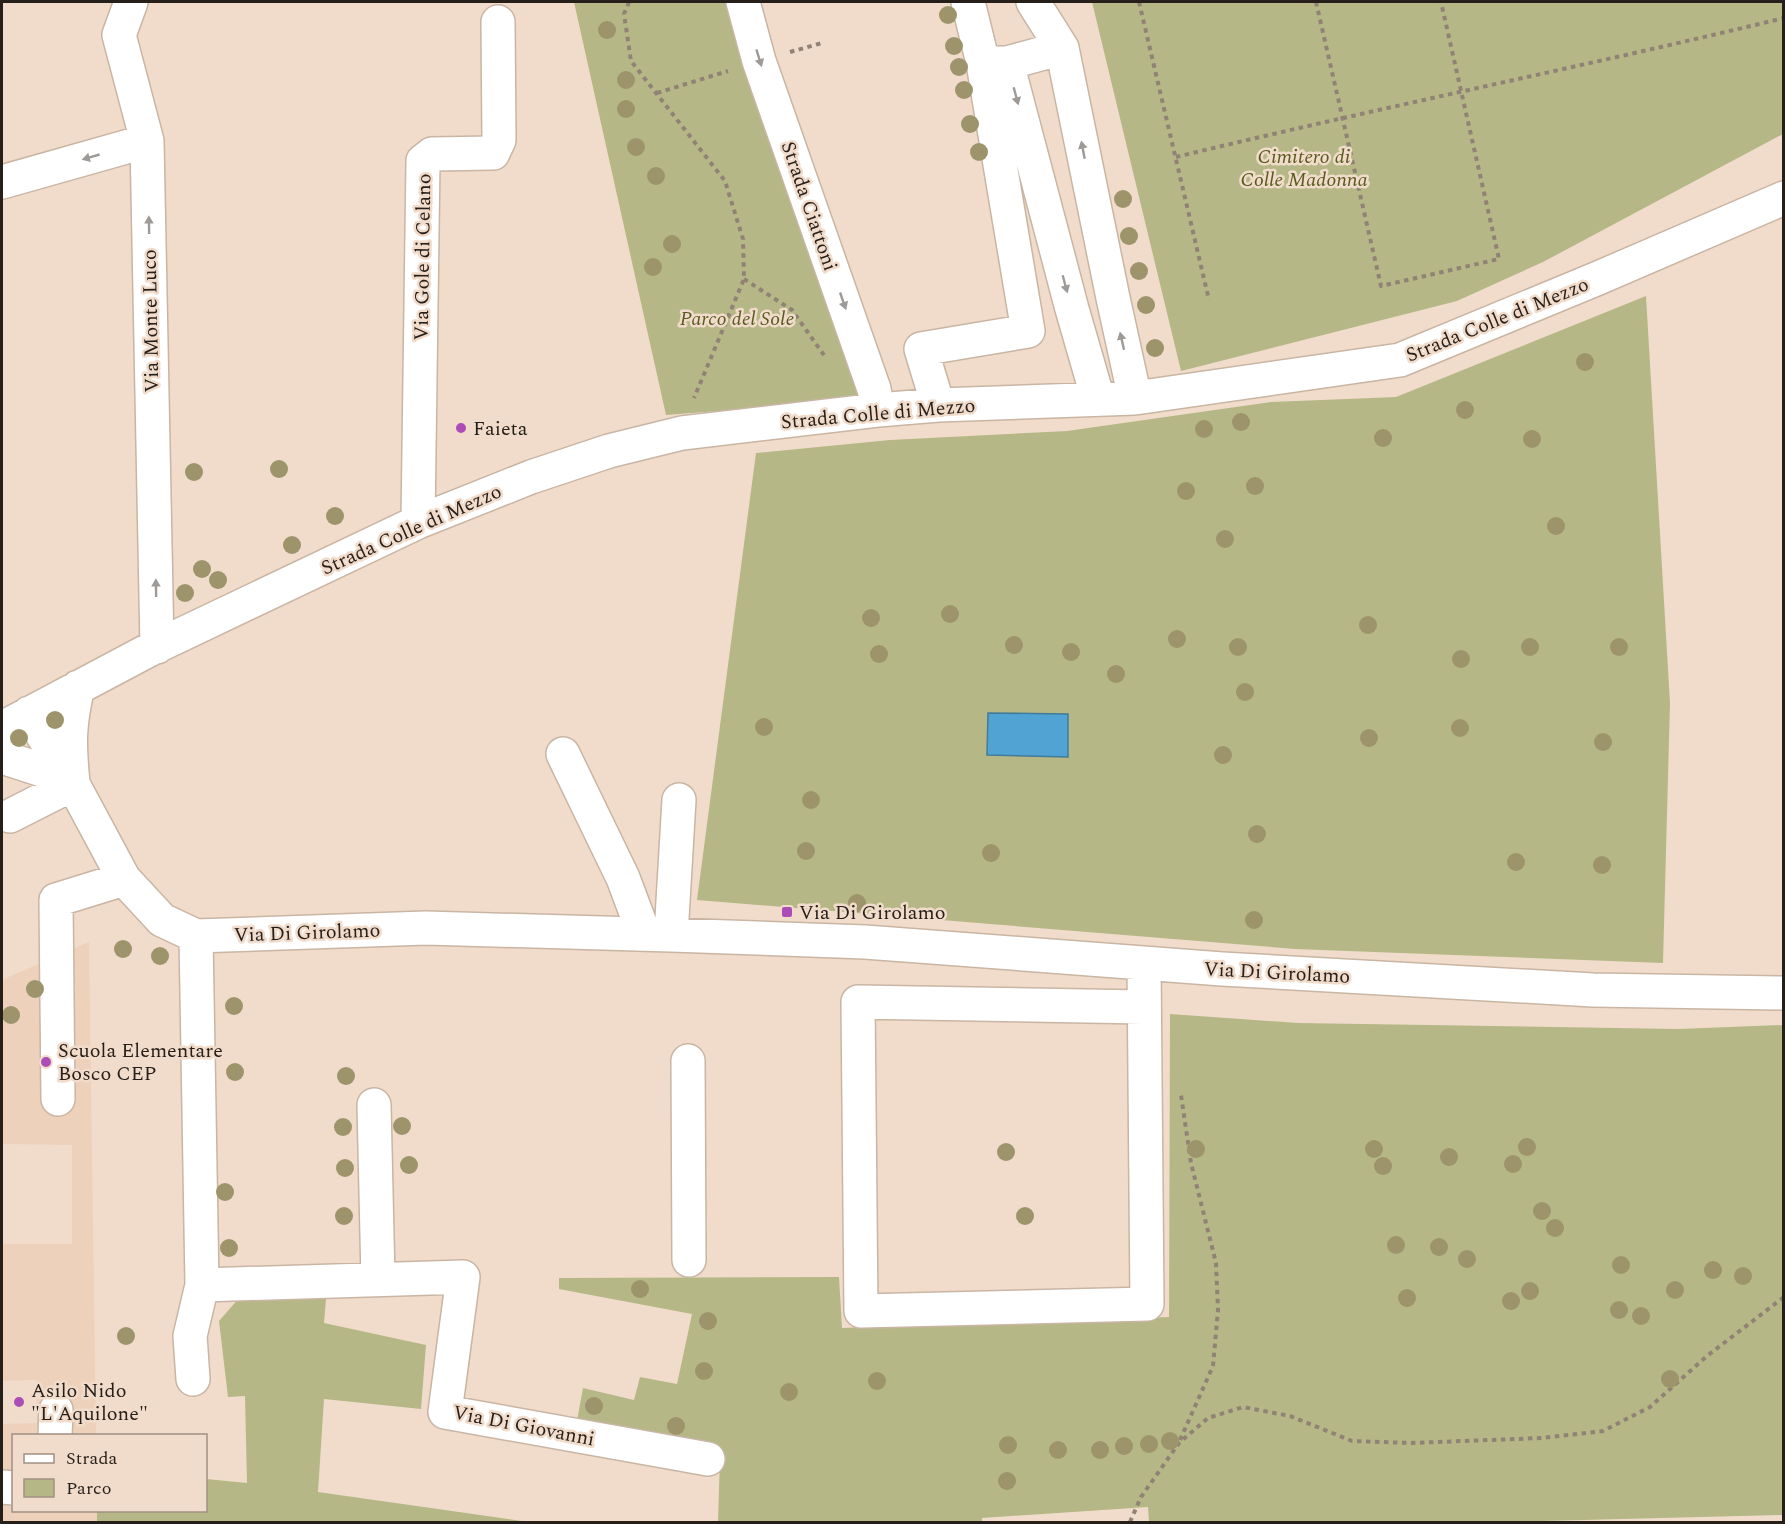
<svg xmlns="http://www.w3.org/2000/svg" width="1785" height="1524" viewBox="0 0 1785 1524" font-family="Spectral,serif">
	<rect width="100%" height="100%" fill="#f1dccb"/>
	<path fill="#edd1bb" d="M 89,942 L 96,1435 L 14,1436 L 14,1510 L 97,1511 L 97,1522 L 2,1522 L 2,1424 L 37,1423 L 36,1380 L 2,1381 L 2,1244 L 72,1244 L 72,1145 L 2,1144 L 2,980 Z"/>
	<path fill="#b5b886" d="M 574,2 L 729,2 L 861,400 L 666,415 Z
		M 1092,2 L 1783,2 L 1783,134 L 1543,262 L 1457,301 L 1181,371 Z
		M 1646,296 L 1670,703 L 1663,963 L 1295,949 L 697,900 L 756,453 L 890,440 L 1067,431 L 1271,402 L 1396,397 Z
		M 1170,1014 L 1298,1023 L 1678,1029 L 1783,1025 L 1783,1515 L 1502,1522 L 1149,1522 L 1148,1507 L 982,1518 L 982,1522 L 718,1522 L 720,1457 L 575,1432 L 583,1388 L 634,1400 L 640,1377 L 677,1384 L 692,1314 L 559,1289 L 559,1278 L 839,1277 L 842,1328 L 1169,1317 Z
		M 327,1287 L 324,1323 L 426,1345 L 421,1409 L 324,1399 L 318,1492 L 529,1522 L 97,1522 L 97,1511 L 206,1510 L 206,1479 L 247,1483 L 245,1396 L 228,1397 L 219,1321 L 247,1289 Z"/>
	<path fill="#50a3d2" stroke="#437b9a" stroke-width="1.5" d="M 988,713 L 1068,714 L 1068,757 L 987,755 Z"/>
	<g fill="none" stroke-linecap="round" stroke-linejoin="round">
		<defs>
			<path id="minor" d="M 131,2 L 119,35 L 147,141 L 157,647
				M 743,2 L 759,61 L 874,389 L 878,410
				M 968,2 L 983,63 L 1007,63 L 1072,309 L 1098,399
				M 1033,2 L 1062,48 L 1113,298 L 1135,398
				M 1007,63 L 1062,48
				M 2,182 L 147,141
				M 938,405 L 921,349 L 1028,331 L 983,63
				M 418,522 L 423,161 L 432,154 L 493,153 L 499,140 L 498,22
				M 29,713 L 73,784 L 124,879 L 162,920 L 196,936 L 426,928 L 671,935 L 865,942 L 1222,969 L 1593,990 L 1784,993
				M 2,728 L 149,650 L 418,522 L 531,477 L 609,451 L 682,433 L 878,410 L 938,405 L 1135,398 L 1400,360 L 1596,279 L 1784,198
				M 563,754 L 623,878 L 644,934
				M 2,757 L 45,771 L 73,784
				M 73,782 C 69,745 69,724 78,687
				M 10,816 L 73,784
				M 671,935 L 679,800
				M 1143,1007 L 858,1002 L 861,1311 L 1147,1304 L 1144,963
				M 688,1061 L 689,1260
				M 58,1099 L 56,900 L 124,879
				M 374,1105 L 378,1279
				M 202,1285 L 463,1277 L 445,1412 L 708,1459
				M 193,1379 L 190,1336 L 202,1285 L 196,936
				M 55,1436 L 56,1410
				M 2,1487 L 14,1488"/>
		</defs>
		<use href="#minor" stroke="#c9b5a4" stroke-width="36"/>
		<path stroke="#918276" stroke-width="4" stroke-dasharray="4.5 4.5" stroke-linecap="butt" d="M 629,2 L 624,14 L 631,61 L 725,181 L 743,239 L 744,279 L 694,398
			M 1139,2 L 1209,300
			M 1316,2 L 1381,286 L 1499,259 L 1441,2
			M 790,52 L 822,43
			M 657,93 L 728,71
			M 1176,157 C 1378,108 1582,67 1784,18
			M 744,279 L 792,310 L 826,358
			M 1180,1440 L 1213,1366 L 1218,1310 L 1216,1263 L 1191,1163 L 1181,1095
			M 1130,1522 L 1141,1497 L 1179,1443 L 1208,1418 L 1243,1407 L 1290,1416 L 1352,1441 L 1411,1443 L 1542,1438 L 1603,1431 L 1650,1407 L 1707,1356 L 1784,1297"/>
		<use href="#minor" stroke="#fff" stroke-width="33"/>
	</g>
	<g fill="#9d946c">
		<circle cx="948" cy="15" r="9"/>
		<circle cx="607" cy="30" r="9"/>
		<circle cx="954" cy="46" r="9"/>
		<circle cx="959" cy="67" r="9"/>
		<circle cx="626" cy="80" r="9"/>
		<circle cx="964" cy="90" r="9"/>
		<circle cx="626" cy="109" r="9"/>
		<circle cx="970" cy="124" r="9"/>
		<circle cx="636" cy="147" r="9"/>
		<circle cx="979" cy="152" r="9"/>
		<circle cx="656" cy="176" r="9"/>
		<circle cx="1123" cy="199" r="9"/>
		<circle cx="1129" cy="236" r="9"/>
		<circle cx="672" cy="244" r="9"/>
		<circle cx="653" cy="267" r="9"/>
		<circle cx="1139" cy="271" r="9"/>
		<circle cx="1146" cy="305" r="9"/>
		<circle cx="1155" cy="348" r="9"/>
		<circle cx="1585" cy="362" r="9"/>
		<circle cx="1465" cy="410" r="9"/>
		<circle cx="1241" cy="422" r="9"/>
		<circle cx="1204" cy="429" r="9"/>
		<circle cx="1383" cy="438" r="9"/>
		<circle cx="1532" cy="439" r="9"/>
		<circle cx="279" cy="469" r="9"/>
		<circle cx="194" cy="472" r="9"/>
		<circle cx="1255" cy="486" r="9"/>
		<circle cx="1186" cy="491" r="9"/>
		<circle cx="335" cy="516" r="9"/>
		<circle cx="1556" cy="526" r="9"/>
		<circle cx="1225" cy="539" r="9"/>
		<circle cx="292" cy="545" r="9"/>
		<circle cx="202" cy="569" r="9"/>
		<circle cx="218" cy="580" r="9"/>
		<circle cx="185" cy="593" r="9"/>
		<circle cx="950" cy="614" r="9"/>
		<circle cx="871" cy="618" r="9"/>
		<circle cx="1368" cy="625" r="9"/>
		<circle cx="1177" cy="639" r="9"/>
		<circle cx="1014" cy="645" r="9"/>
		<circle cx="1238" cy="647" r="9"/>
		<circle cx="1530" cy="647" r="9"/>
		<circle cx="1619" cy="647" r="9"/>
		<circle cx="1071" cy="652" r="9"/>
		<circle cx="879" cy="654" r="9"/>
		<circle cx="1461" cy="659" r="9"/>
		<circle cx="1116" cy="674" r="9"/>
		<circle cx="1245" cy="692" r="9"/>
		<circle cx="55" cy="720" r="9"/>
		<circle cx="764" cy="727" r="9"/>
		<circle cx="1460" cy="728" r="9"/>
		<circle cx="19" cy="738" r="9"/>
		<circle cx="1369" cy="738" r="9"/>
		<circle cx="1603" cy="742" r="9"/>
		<circle cx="1223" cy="755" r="9"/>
		<circle cx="811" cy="800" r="9"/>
		<circle cx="1257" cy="834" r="9"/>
		<circle cx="806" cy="851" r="9"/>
		<circle cx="991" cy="853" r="9"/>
		<circle cx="1516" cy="862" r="9"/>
		<circle cx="1602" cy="865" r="9"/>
		<circle cx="857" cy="903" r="9"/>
		<circle cx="1254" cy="920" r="9"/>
		<circle cx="123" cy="949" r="9"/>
		<circle cx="160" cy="956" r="9"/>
		<circle cx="35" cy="989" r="9"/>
		<circle cx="234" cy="1006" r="9"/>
		<circle cx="11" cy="1015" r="9"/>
		<circle cx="235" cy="1072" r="9"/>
		<circle cx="346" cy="1076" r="9"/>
		<circle cx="402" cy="1126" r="9"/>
		<circle cx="343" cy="1127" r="9"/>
		<circle cx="1527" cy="1147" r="9"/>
		<circle cx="1196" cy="1149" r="9"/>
		<circle cx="1374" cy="1149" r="9"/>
		<circle cx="1006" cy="1152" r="9"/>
		<circle cx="1449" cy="1157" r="9"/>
		<circle cx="1513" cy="1164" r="9"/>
		<circle cx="409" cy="1165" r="9"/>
		<circle cx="1383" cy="1166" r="9"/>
		<circle cx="345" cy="1168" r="9"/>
		<circle cx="225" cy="1192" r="9"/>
		<circle cx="1542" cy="1211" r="9"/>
		<circle cx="344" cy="1216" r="9"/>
		<circle cx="1025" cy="1216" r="9"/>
		<circle cx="1555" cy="1228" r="9"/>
		<circle cx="1396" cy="1245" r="9"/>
		<circle cx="1439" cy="1247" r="9"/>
		<circle cx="229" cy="1248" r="9"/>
		<circle cx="1467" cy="1259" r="9"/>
		<circle cx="1621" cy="1265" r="9"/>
		<circle cx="1713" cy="1270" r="9"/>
		<circle cx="1743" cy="1276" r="9"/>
		<circle cx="640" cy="1289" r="9"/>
		<circle cx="1675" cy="1290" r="9"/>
		<circle cx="1530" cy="1291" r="9"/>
		<circle cx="1407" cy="1298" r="9"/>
		<circle cx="1511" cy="1301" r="9"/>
		<circle cx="1619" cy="1310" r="9"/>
		<circle cx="1641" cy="1316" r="9"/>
		<circle cx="708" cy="1321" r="9"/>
		<circle cx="126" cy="1336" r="9"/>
		<circle cx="704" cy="1371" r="9"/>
		<circle cx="1670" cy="1379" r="9"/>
		<circle cx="877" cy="1381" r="9"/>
		<circle cx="789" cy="1392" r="9"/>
		<circle cx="594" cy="1406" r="9"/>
		<circle cx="676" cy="1426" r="9"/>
		<circle cx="1170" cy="1441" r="9"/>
		<circle cx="1149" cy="1444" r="9"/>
		<circle cx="1008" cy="1445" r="9"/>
		<circle cx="1124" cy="1446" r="9"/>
		<circle cx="1058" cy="1450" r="9"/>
		<circle cx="1100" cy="1450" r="9"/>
		<circle cx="1007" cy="1481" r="9"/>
	</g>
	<defs><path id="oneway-solid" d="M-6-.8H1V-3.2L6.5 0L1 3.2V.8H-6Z" transform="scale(1.5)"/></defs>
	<g fill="#9d9a97">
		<use href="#oneway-solid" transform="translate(759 58) rotate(73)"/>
		<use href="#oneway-solid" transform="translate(1016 96) rotate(75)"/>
		<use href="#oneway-solid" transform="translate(1083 150) rotate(-101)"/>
		<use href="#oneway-solid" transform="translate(91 157) rotate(164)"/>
		<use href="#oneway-solid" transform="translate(149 225) rotate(-91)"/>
		<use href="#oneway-solid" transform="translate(1065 284) rotate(75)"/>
		<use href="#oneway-solid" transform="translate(843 301) rotate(71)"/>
		<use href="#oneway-solid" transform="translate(1122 341) rotate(-103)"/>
		<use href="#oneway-solid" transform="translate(156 588) rotate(-91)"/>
	</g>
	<g fill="#ac4db7" stroke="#f1dccb" stroke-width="2">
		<circle cx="461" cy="428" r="6"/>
		<rect x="781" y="906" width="12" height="12" rx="3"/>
		<circle cx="46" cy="1062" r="6"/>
		<circle cx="19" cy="1402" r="6"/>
	</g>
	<g text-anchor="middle" stroke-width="5" stroke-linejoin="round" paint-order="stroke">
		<g font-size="20" font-style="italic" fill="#585a1e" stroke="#f1dccb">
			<text x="1304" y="163">Cimitero di<tspan x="1304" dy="23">Colle Madonna</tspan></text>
			<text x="737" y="325">Parco del Sole</text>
		</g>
		<g font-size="20" fill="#261e18" stroke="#f1dccb">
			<text transform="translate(810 206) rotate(71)" y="7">Strada Ciattoni</text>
			<text transform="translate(422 257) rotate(-89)" y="7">Via Gole di Celano</text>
			<text transform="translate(1497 319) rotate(-22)" y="7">Strada Colle di Mezzo</text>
			<text transform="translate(150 321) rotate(-91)" y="7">Via Monte Luco</text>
			<text transform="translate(878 413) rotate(-5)" y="7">Strada Colle di Mezzo</text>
			<text transform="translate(411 529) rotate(-24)" y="7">Strada Colle di Mezzo</text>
			<text transform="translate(307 932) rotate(-2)" y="7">Via Di Girolamo</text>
			<text transform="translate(1277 972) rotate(3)" y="7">Via Di Girolamo</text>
			<text transform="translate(524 1425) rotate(11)" y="7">Via Di Giovanni</text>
		</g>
		<g font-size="20" fill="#261e18" stroke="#f1dccb" text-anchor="start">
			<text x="473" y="435">Faieta</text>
			<text x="799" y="919">Via Di Girolamo</text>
			<text x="58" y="1057">Scuola Elementare<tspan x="58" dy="23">Bosco CEP</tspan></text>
			<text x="31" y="1397">Asilo Nido<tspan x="31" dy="23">"L'Aquilone"</tspan></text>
		</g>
	</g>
	<rect width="1785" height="1524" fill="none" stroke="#261e18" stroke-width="6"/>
	<rect x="12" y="1434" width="195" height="78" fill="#f1dccb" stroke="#a09083" stroke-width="1.5"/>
	<rect x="24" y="1454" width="30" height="9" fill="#ffffff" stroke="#a09083" stroke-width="1.5"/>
	<text x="66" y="1464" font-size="18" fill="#261e18">Strada</text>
	<rect x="24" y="1479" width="30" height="18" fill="#b5b886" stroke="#a09083" stroke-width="1.5"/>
	<text x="66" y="1494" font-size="18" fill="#261e18">Parco</text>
</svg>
